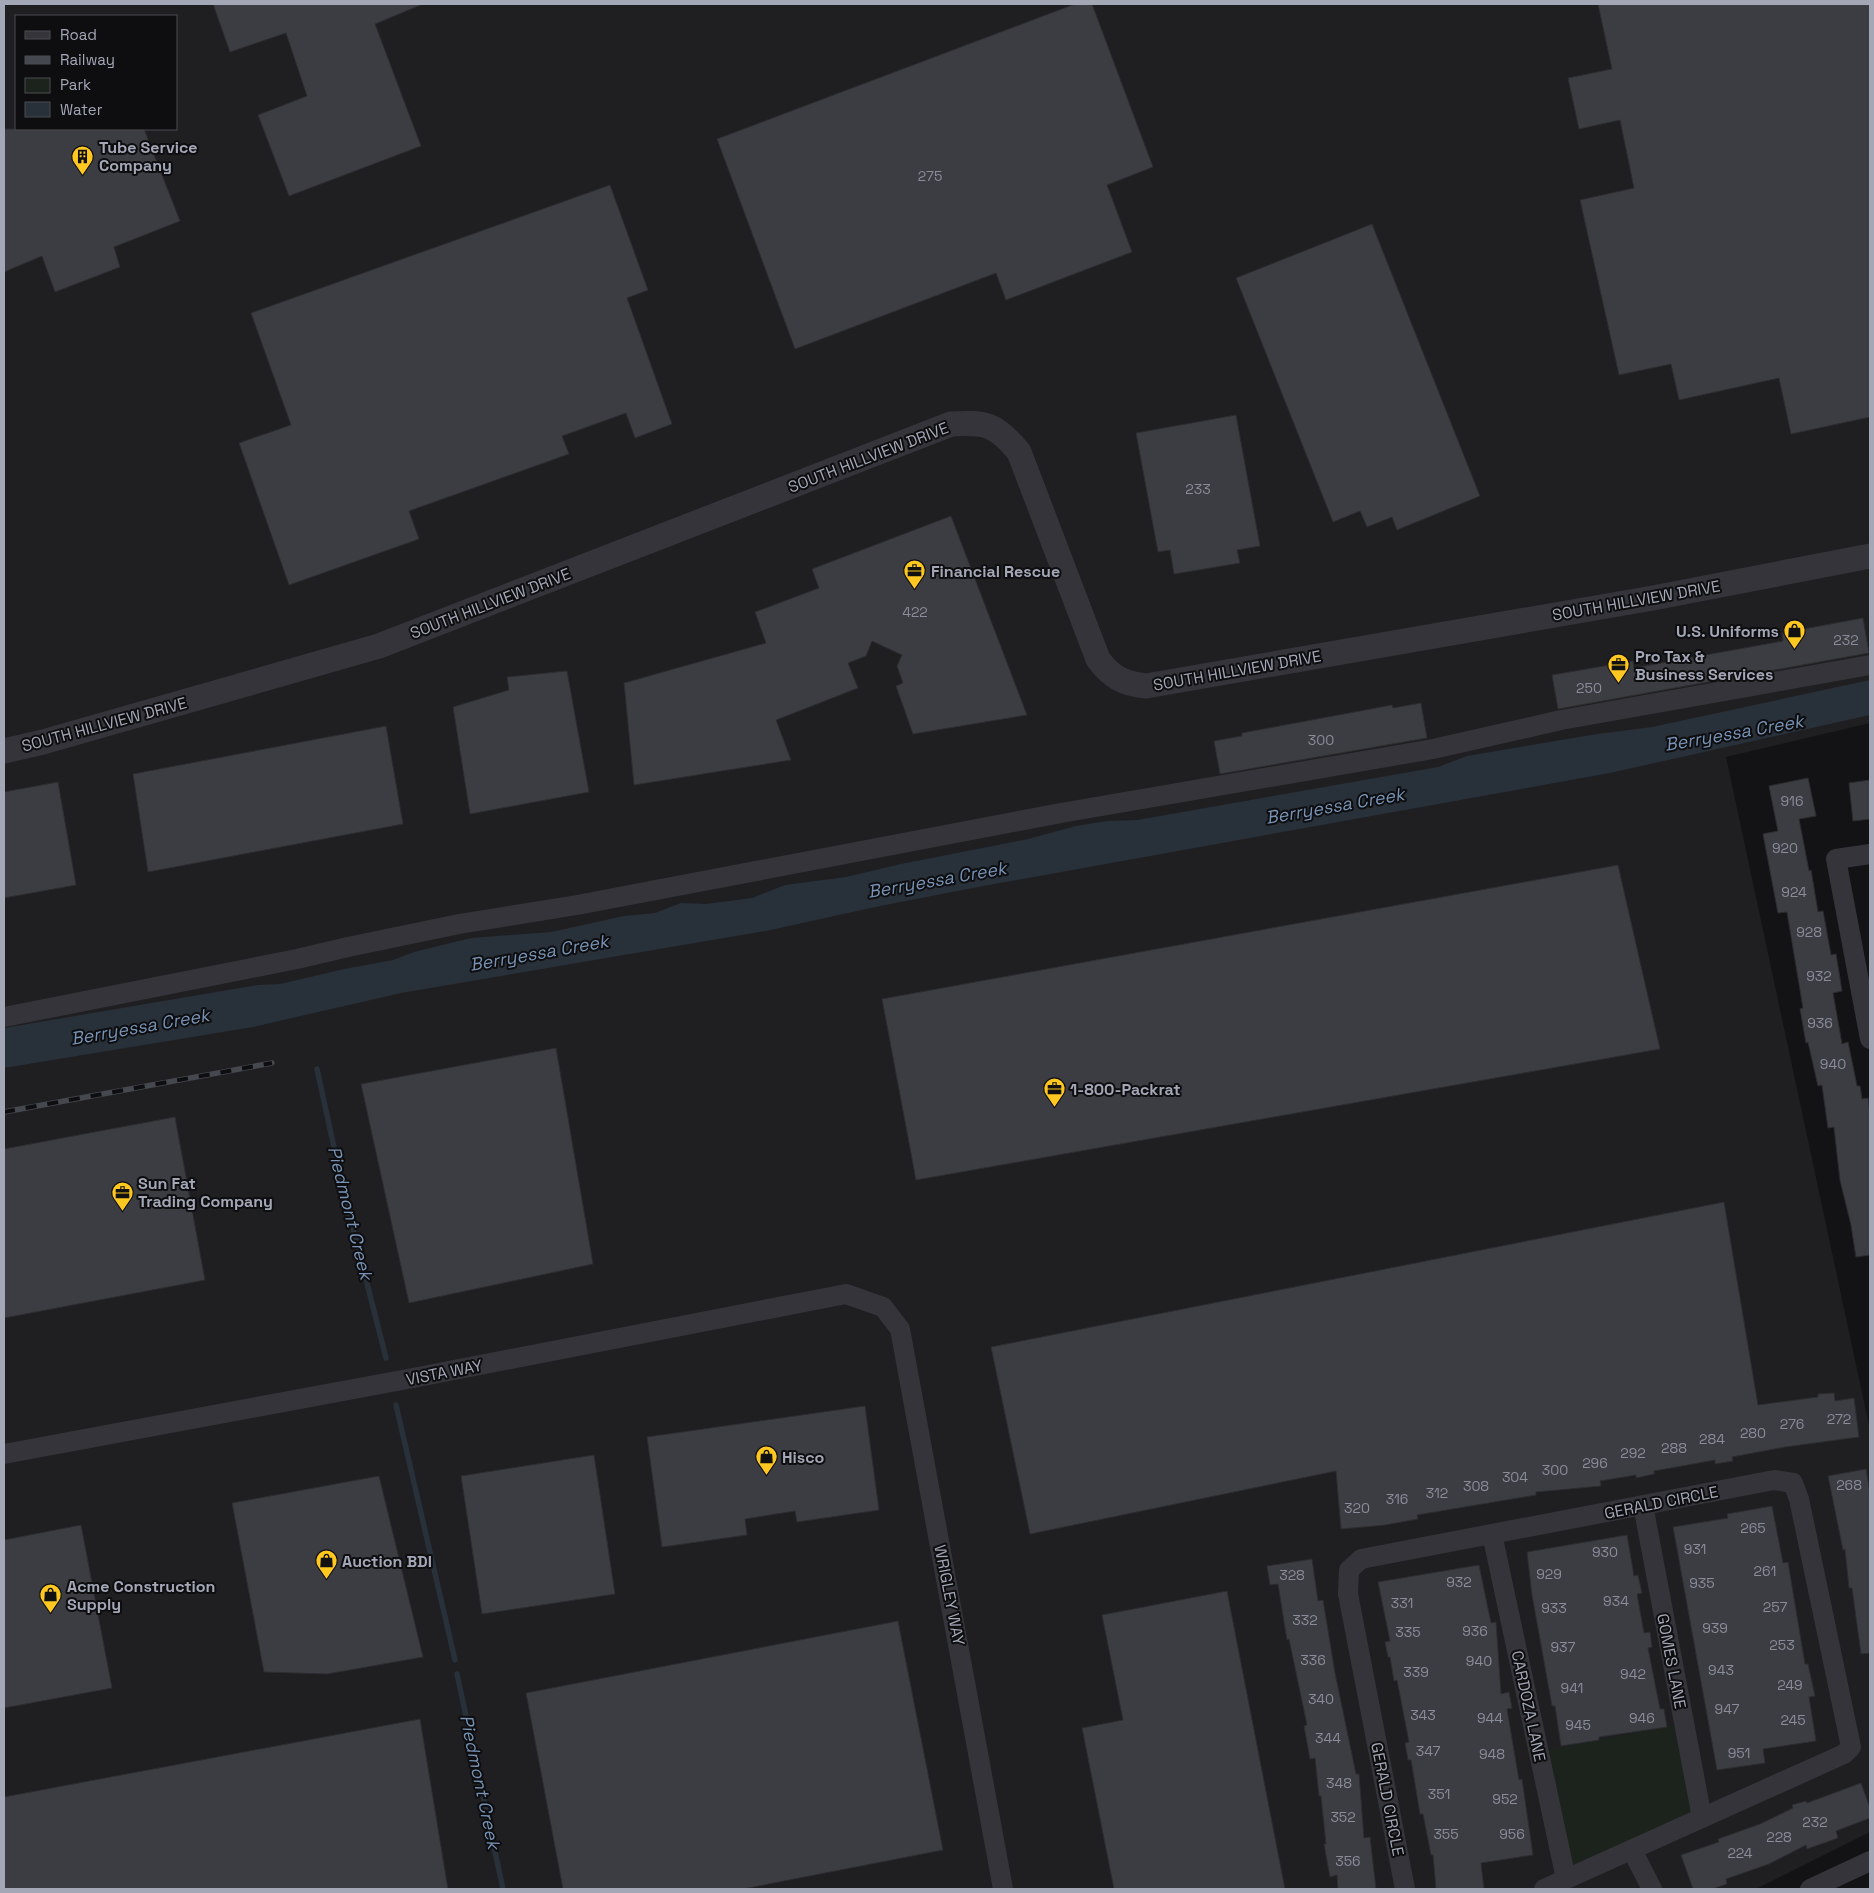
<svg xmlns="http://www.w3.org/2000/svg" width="1874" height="1893" viewBox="0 0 1874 1893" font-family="'Space Grotesk',sans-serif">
	<rect width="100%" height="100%" fill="#131315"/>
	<path fill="#1f1f22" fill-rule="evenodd" d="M 4,4 L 1870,4 L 1870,723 L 1726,757 L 1870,1430 L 1870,1832 L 1756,1889 L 4,1889 ZM 16,16 L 176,16 L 176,129 L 16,129 Z"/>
	<path fill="#1b231c" d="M 1684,1723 L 1702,1818 L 1566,1879 L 1538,1752 Z"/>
	<path fill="#283039" d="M 1870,680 L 1870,715 L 1610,773 L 978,887 L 880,906 L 766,931 L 401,993 L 253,1027 L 4,1068 L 4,1028 L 258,985 L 280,984 L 344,969 L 393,960 L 414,952 L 471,938 L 551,932 L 624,916 L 655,913 L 681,903 L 706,904 L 752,898 L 785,885 L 846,877 L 901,864 L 1028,839 L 1076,826 L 1107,821 L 1137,820 L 1438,767 L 1467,756 L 1597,734 L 1652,727 Z"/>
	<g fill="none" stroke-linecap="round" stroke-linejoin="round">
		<path stroke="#283039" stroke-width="5.5" d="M 317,1069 L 343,1189 L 386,1358
			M 396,1405 L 455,1660
			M 457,1674 L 503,1889"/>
	</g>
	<path fill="#3c3d42" stroke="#2d2d31" d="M 213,4 L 423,4 L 375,24 L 421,146 L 289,196 L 258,115 L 307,96 L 286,33 L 230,52 Z
		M 1075,4 L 1092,4 L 1153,167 L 1107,185 L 1132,252 L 1006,300 L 996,273 L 795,349 L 717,139 Z
		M 1598,4 L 1870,4 L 1870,417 L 1791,434 L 1779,378 L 1679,400 L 1671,364 L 1619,375 L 1580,200 L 1634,188 L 1620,120 L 1579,129 L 1568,78 L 1612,69 Z
		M 4,129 L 144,129 L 180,221 L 114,247 L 120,267 L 55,292 L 42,256 L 4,272 Z
		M 610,185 L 648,290 L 627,298 L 672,424 L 635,438 L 626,413 L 562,436 L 569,454 L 409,511 L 419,539 L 289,585 L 239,443 L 291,425 L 251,313 Z
		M 1372,224 L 1480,496 L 1397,530 L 1392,517 L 1367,527 L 1360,511 L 1333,522 L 1236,278 Z
		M 1236,415 L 1260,546 L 1237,550 L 1240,563 L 1174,574 L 1170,550 L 1158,552 L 1136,433 Z
		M 951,516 L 1027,715 L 913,734 L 896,686 L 903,683 L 897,666 L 902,655 L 872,641 L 866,656 L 848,663 L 858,688 L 776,720 L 791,760 L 634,785 L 624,683 L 766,643 L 755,612 L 819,588 L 812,569 Z
		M 1863,618 L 1869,653 L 1558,709 L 1552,675 L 1633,661 L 1634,668 L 1783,641 L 1782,633 Z
		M 567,671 L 589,792 L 470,814 L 453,707 L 509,690 L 507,677 Z
		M 1421,703 L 1427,738 L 1220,774 L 1214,741 L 1242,736 L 1242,733 L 1392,705 L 1393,708 Z
		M 386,726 L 403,824 L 148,872 L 133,774 Z
		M 1808,778 L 1816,816 L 1799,819 L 1809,871 L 1811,870 L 1818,912 L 1823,911 L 1831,955 L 1836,954 L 1842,991 L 1833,993 L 1842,1044 L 1848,1042 L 1857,1086 L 1860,1086 L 1862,1099 L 1868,1098 L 1870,1113 L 1870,1255 L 1856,1257 L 1851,1225 L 1840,1180 L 1834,1127 L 1828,1128 L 1822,1085 L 1818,1086 L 1808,1042 L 1806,1043 L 1800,1009 L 1803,1008 L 1787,912 L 1778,913 L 1763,834 L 1778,831 L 1769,786 Z
		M 1870,780 L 1870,819 L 1853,821 L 1849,783 Z
		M 58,782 L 76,885 L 4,898 L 4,792 Z
		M 1618,865 L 1660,1049 L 916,1180 L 882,999 Z
		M 556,1048 L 593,1264 L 409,1303 L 361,1084 Z
		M 175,1117 L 205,1280 L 4,1318 L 4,1149 Z
		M 1724,1202 L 1758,1405 L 1818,1397 L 1818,1394 L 1834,1393 L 1835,1401 L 1854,1398 L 1859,1437 L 1785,1447 L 1732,1457 L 1733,1461 L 1715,1464 L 1715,1460 L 1654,1471 L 1654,1474 L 1636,1478 L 1636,1475 L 1600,1481 L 1601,1486 L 1536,1492 L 1536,1495 L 1417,1515 L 1418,1519 L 1385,1525 L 1341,1529 L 1336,1471 L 1030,1534 L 991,1347 Z
		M 865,1406 L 879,1510 L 797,1522 L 795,1511 L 745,1519 L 747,1535 L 662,1547 L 647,1437 Z
		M 594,1455 L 615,1594 L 482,1614 L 461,1476 Z
		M 1866,1469 L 1870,1493 L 1870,1653 L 1861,1654 L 1852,1588 L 1849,1588 L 1845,1549 L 1843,1550 L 1828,1476 Z
		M 379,1476 L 423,1657 L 327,1674 L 264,1672 L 232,1503 Z
		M 1772,1506 L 1783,1563 L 1788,1562 L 1805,1664 L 1808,1664 L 1815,1696 L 1809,1697 L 1816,1741 L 1763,1749 L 1765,1763 L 1717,1770 L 1673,1527 L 1728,1518 L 1727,1514 Z
		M 81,1525 L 112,1688 L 4,1708 L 4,1540 Z
		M 1627,1535 L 1634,1576 L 1638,1575 L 1642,1593 L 1637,1594 L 1644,1633 L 1650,1632 L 1652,1647 L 1648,1648 L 1660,1709 L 1664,1709 L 1667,1727 L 1599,1737 L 1599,1740 L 1561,1746 L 1555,1706 L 1552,1706 L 1532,1595 L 1527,1552 Z
		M 1312,1559 L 1318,1601 L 1323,1600 L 1335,1673 L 1356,1774 L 1359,1774 L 1364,1838 L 1370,1837 L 1376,1889 L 1338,1889 L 1337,1875 L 1330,1877 L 1324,1844 L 1326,1844 L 1321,1796 L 1319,1796 L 1315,1758 L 1310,1759 L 1304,1726 L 1307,1725 L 1289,1639 L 1287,1640 L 1278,1584 L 1270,1585 L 1267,1566 Z
		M 1479,1565 L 1491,1623 L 1496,1622 L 1501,1694 L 1509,1692 L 1512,1708 L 1507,1709 L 1519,1780 L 1522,1779 L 1533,1855 L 1481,1863 L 1484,1889 L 1436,1889 L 1433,1855 L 1431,1855 L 1423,1814 L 1420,1814 L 1411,1760 L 1408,1760 L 1405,1743 L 1409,1742 L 1397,1680 L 1394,1681 L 1390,1657 L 1388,1657 L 1385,1642 L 1390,1641 L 1378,1582 Z
		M 1227,1591 L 1285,1889 L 1114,1889 L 1082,1728 L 1123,1720 L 1102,1615 Z
		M 898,1621 L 943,1850 L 743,1889 L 563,1889 L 526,1693 Z
		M 420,1719 L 448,1889 L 4,1889 L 4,1797 Z
		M 1861,1783 L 1870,1808 L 1870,1818 L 1836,1831 L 1838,1838 L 1807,1849 L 1806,1845 L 1769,1864 L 1726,1879 L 1727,1884 L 1712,1889 L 1693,1889 L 1681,1855 L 1719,1842 L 1718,1839 L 1760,1824 L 1793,1808 L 1792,1805 L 1806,1801 L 1807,1803 Z"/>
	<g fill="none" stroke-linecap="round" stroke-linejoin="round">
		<path stroke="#34343a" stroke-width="20" d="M 1870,854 L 1836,859 L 1870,1039
			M 4,1017 L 297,959 L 348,947 L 459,924 L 577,905 L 1061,813 L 1433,749 L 1561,720 L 1870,665
			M 4,1454 L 413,1378 L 846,1294 L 883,1307 L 900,1329 L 1003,1889
			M 1643,1505 L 1702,1818
			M 1492,1534 L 1566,1879
			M 1632,1850 L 1652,1889
			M 1405,1889 L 1348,1594 L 1349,1570 L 1361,1559 L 1774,1480 L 1793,1483 L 1799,1499 L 1851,1747 L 1844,1754 L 1544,1889
			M 1810,1889 L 1870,1861"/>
		<path stroke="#34343a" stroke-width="25" d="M 4,751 L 43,742 L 379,646 L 951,424 C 986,422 996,424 1019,452 L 1098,659 C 1111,677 1124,684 1146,686 L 1653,598 L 1870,556"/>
		<defs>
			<path id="rail" d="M 4,1112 L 272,1063"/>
		</defs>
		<use href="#rail" stroke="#46484f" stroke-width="5.5"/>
		<use href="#rail" stroke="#0e0e10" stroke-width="4" stroke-dasharray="11" stroke-linecap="butt"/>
	</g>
	<defs>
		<symbol id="building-pin" viewBox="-11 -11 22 30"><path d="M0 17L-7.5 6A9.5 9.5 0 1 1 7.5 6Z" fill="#ffc821" stroke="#0e0e10"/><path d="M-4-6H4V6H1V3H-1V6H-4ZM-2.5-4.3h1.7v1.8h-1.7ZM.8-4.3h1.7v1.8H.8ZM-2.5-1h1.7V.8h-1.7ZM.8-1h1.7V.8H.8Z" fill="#111"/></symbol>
		<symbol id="office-pin" viewBox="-11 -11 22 30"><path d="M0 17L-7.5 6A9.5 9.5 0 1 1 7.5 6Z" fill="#ffc821" stroke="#0e0e10"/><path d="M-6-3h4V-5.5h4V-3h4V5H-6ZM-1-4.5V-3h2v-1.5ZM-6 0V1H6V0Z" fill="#111"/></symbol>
		<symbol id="shop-pin" viewBox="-11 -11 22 30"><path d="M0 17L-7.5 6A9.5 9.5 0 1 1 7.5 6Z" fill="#ffc821" stroke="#0e0e10"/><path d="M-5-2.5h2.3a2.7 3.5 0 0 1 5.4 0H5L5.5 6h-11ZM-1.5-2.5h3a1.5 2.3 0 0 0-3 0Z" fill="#111"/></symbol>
	</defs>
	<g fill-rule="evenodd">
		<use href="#building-pin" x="70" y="144" width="25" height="34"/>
		<use href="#office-pin" x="902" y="558" width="25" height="34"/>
		<use href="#shop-pin" x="1782" y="618" width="25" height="34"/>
		<use href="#office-pin" x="1606" y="652" width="25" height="34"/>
		<use href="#office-pin" x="1042" y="1076" width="25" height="34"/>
		<use href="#office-pin" x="110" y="1180" width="25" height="34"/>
		<use href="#shop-pin" x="754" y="1444" width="25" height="34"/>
		<use href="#shop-pin" x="314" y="1548" width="25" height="34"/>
		<use href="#shop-pin" x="38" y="1582" width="25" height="34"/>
	</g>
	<g text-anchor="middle" stroke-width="4" stroke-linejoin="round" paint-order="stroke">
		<g font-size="14" fill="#898c99">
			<text x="930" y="181">275</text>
			<text x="1198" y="494">233</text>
			<text x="915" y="617">422</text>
			<text x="1846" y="645">232</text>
			<text x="1589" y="693">250</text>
			<text x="1321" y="745">300</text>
			<text x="1792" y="806">916</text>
			<text x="1785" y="853">920</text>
			<text x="1794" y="897">924</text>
			<text x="1809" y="937">928</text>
			<text x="1819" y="981">932</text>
			<text x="1820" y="1028">936</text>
			<text x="1833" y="1069">940</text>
			<text x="1839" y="1424">272</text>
			<text x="1792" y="1429">276</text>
			<text x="1753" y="1438">280</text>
			<text x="1712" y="1444">284</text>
			<text x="1674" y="1453">288</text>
			<text x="1633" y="1458">292</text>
			<text x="1595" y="1468">296</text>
			<text x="1555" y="1475">300</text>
			<text x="1515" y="1482">304</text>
			<text x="1849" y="1490">268</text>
			<text x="1476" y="1491">308</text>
			<text x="1437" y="1498">312</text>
			<text x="1397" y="1504">316</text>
			<text x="1357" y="1513">320</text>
			<text x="1753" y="1533">265</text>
			<text x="1695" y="1554">931</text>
			<text x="1605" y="1557">930</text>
			<text x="1765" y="1576">261</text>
			<text x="1549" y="1579">929</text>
			<text x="1292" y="1580">328</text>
			<text x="1459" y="1587">932</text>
			<text x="1702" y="1588">935</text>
			<text x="1616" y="1606">934</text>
			<text x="1402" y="1608">331</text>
			<text x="1775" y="1612">257</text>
			<text x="1554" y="1613">933</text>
			<text x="1305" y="1625">332</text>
			<text x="1715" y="1633">939</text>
			<text x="1475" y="1636">936</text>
			<text x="1408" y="1637">335</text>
			<text x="1782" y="1650">253</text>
			<text x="1563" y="1652">937</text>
			<text x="1313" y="1665">336</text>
			<text x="1479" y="1666">940</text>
			<text x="1721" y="1675">943</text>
			<text x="1416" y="1677">339</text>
			<text x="1633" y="1679">942</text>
			<text x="1790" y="1690">249</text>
			<text x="1572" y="1693">941</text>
			<text x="1321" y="1704">340</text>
			<text x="1727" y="1714">947</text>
			<text x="1423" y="1720">343</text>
			<text x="1490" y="1723">944</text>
			<text x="1642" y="1723">946</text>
			<text x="1793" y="1725">245</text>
			<text x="1578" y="1730">945</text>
			<text x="1328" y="1743">344</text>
			<text x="1428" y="1756">347</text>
			<text x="1739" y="1758">951</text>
			<text x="1492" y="1759">948</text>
			<text x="1339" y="1788">348</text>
			<text x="1439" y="1799">351</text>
			<text x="1505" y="1804">952</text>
			<text x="1343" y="1822">352</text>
			<text x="1815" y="1827">232</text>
			<text x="1446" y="1839">355</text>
			<text x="1512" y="1839">956</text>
			<text x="1779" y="1842">228</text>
			<text x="1740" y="1858">224</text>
			<text x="1348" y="1866">356</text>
		</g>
		<g font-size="16" font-weight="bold" fill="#a3a7b6" stroke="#0e0e10" text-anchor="start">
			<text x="99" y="153">Tube Service<tspan x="99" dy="18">Company</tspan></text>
			<text x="931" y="577">Financial Rescue</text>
			<text x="1779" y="637" text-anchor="end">U.S. Uniforms</text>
			<text x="1635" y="662">Pro Tax &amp;<tspan x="1635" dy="18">Business Services</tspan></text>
			<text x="1070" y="1095">1-800-Packrat</text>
			<text x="138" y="1189">Sun Fat<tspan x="138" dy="18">Trading Company</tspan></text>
			<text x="782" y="1463">Hisco</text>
			<text x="342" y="1567">Auction BDI</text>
			<text x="67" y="1592">Acme Construction<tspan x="67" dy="18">Supply</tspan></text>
		</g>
		<g font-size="16" fill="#a3a7b6" stroke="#0e0e10">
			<text transform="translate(868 457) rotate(-21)" y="6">SOUTH HILLVIEW DRIVE</text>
			<text transform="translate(1636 600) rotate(-10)" y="6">SOUTH HILLVIEW DRIVE</text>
			<text transform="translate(490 603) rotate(-21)" y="6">SOUTH HILLVIEW DRIVE</text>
			<text transform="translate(1237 670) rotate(-10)" y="6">SOUTH HILLVIEW DRIVE</text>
			<text transform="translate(104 724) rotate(-15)" y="6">SOUTH HILLVIEW DRIVE</text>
			<text transform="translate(444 1372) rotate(-11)" y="6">VISTA WAY</text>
			<text transform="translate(1661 1502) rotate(-11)" y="6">GERALD CIRCLE</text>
			<text transform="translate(950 1595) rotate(79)" y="6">WRIGLEY WAY</text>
			<text transform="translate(1672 1661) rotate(79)" y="6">GOMES LANE</text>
			<text transform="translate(1529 1706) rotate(78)" y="6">CARDOZA LANE</text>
			<text transform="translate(1388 1799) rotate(79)" y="6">GERALD CIRCLE</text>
		</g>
		<g font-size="18" font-style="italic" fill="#7792b4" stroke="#0e0e10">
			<text transform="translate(1734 733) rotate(-10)" y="6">Berryessa Creek</text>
			<text transform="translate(1335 806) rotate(-10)" y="6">Berryessa Creek</text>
			<text transform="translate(937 880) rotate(-10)" y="6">Berryessa Creek</text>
			<text transform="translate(539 953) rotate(-10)" y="6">Berryessa Creek</text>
			<text transform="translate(140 1027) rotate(-10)" y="6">Berryessa Creek</text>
			<text transform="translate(350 1213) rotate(76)" y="6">Piedmont Creek</text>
			<text transform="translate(480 1782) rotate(78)" y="6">Piedmont Creek</text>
		</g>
	</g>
	<rect width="1874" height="1893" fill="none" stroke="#a3a7b6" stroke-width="10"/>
	<rect x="15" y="15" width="162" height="115" fill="#0e0e10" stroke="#4a4b52"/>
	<rect x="25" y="31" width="25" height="8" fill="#34343a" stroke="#4a4b52"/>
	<text x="60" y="40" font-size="15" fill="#a3a7b6">Road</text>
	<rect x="25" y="56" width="25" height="8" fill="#46484f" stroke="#4a4b52"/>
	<text x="60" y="65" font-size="15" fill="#a3a7b6">Railway</text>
	<rect x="25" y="78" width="25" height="15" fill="#1b231c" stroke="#4a4b52"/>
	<text x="60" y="90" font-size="15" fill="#a3a7b6">Park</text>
	<rect x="25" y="102" width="25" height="15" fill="#283039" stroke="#4a4b52"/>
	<text x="60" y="115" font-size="15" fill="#a3a7b6">Water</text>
</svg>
